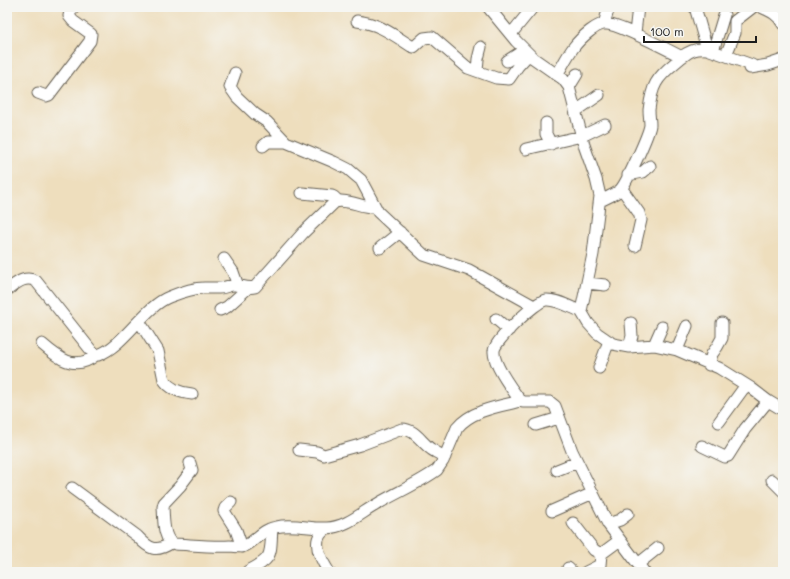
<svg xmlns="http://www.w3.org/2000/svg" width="790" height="579" viewBox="0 0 790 579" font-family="Mali,sans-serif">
	<rect width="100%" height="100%" fill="#f6f6f2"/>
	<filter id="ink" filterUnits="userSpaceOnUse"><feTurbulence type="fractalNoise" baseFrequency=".025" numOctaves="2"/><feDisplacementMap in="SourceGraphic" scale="8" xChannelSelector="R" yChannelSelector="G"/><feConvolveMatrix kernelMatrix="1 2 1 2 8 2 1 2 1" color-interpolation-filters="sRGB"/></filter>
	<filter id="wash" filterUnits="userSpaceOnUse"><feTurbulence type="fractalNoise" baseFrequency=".012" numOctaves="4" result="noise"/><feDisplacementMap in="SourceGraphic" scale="16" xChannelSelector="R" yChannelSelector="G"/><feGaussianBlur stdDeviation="0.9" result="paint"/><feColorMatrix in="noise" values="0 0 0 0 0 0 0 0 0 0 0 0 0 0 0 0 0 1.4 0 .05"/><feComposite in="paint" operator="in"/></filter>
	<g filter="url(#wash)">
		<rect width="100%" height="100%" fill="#eedebd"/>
	</g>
	<g filter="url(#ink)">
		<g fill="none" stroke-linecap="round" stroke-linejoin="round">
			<defs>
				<path id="minor" d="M 488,7 L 516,41 L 533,58 L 563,79 L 569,87 L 584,145 L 596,179 L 600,196 L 593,254 L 581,311 L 588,323 L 597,333 L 613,344 L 629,347 L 654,345 L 677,350 L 719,368 L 751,388 L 768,401 L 783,410
					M 695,7 L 707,49
					M 761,7 C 770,11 778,14 783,24
					M 357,21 C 380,24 392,34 411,46 L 414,47 L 424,38 L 432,37 L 468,68 L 496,78 L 509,79 L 518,66 L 529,54
					M 604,24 L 609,7
					M 635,33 L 638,7
					M 511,34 L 533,7
					M 713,51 L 724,15
					M 726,55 L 735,33 L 735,21 L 753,7
					M 507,61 L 524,50
					M 477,71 L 478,59 L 481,47
					M 235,73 L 230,87 L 237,97 L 255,114 L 267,122 L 286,142 L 334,162 L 348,169 L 355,175 L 361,180 L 378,212 L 424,255 L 469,270 L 534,306
					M 557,75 C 568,56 572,45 590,31 C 594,28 598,25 603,24 C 615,22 668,50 682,57 C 690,50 697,48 707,49 L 752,65 L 750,68 L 768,65 L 783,60
					M 569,87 L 577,74
					M 38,93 L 46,96 L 49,95 L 90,41 L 91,34 L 73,21 L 69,16 L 70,11 L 74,7
					M 576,111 L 599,95
					M 546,123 L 546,134 L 551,144
					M 263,146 L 268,142 L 286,142
					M 526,149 L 582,136 L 605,125
					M 628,175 L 643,172 L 650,166
					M 622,189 L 639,213 L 641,220 L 635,246
					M 302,193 L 332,196 L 334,197 L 338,201
					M 600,201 C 604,199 618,193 621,189 C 627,182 649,134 650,125 C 650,120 649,115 649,110 C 650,101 652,90 656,83 C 662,72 673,65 682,57
					M 380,248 L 400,232
					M 224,259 L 233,272 L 238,286
					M 587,283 L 605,285
					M 7,290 C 16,284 24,275 36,281 L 94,354 L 98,355 C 124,346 144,307 169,297 C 179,293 192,288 204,288 C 209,288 214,288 219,288 C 225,288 229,285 234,285 C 242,285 246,289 255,287 L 303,233 L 335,202 C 347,198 362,208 374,207
					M 220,310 L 227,307 L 248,288
					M 581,311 C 571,308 557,299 546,300 C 536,301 494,341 494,351 C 493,364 511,388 519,399 L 523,402 L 550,402 L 555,406 L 572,451 L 608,524 L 644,572
					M 496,319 L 509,330
					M 139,321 L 158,351 L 164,380 C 170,389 182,393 192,394
					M 42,344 C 58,358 75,372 96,355
					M 654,345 L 662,327
					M 629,347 L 632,336 L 631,323
					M 677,350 L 687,326
					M 709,365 L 712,354 L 717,347 L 722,338 L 722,323
					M 599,368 L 609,341
					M 719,422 L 746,385
					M 536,425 L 559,418
					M 702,446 L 725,457 L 728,456 L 745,429 L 768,401
					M 299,450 L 317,452 L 324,455 L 360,445 L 402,429 C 415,429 421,442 431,449 C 435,452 440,454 445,457
					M 190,463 L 192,470 L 180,486 L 164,503 L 163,507 C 164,517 162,541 175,544 C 194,545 212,547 230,546 C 235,546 241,548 245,546 C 257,540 261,530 276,527 C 293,523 310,529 327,528 C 347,527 362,512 379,503 C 398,492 419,483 437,470 L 443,461 L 457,428 C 471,410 500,406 521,401
					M 557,470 L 577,462
					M 772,480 L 783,491
					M 72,488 L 137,536 C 149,549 156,553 171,543
					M 231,502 L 225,508 L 224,511 L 236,530 L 242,547
					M 552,511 L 593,493
					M 573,523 L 594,550 L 601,554 L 620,540
					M 608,524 L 620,520 L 628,514
					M 327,528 C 325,530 322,532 320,535 C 313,545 323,563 329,572
					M 638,564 L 658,548
					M 568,568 L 572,572
					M 248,571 C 274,558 270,555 272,528
					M 586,572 L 600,565 L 601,554"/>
			</defs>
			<use href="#minor" stroke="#666054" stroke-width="13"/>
			<use href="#minor" stroke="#fff" stroke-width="11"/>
		</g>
	</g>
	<rect width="790" height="579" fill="none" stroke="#f6f6f2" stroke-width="24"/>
	<path d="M644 36v6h112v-6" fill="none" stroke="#1c1c1c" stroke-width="2"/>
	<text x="650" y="36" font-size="12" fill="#1c1c1c" stroke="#f6f6f2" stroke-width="3" paint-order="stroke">100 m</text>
</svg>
